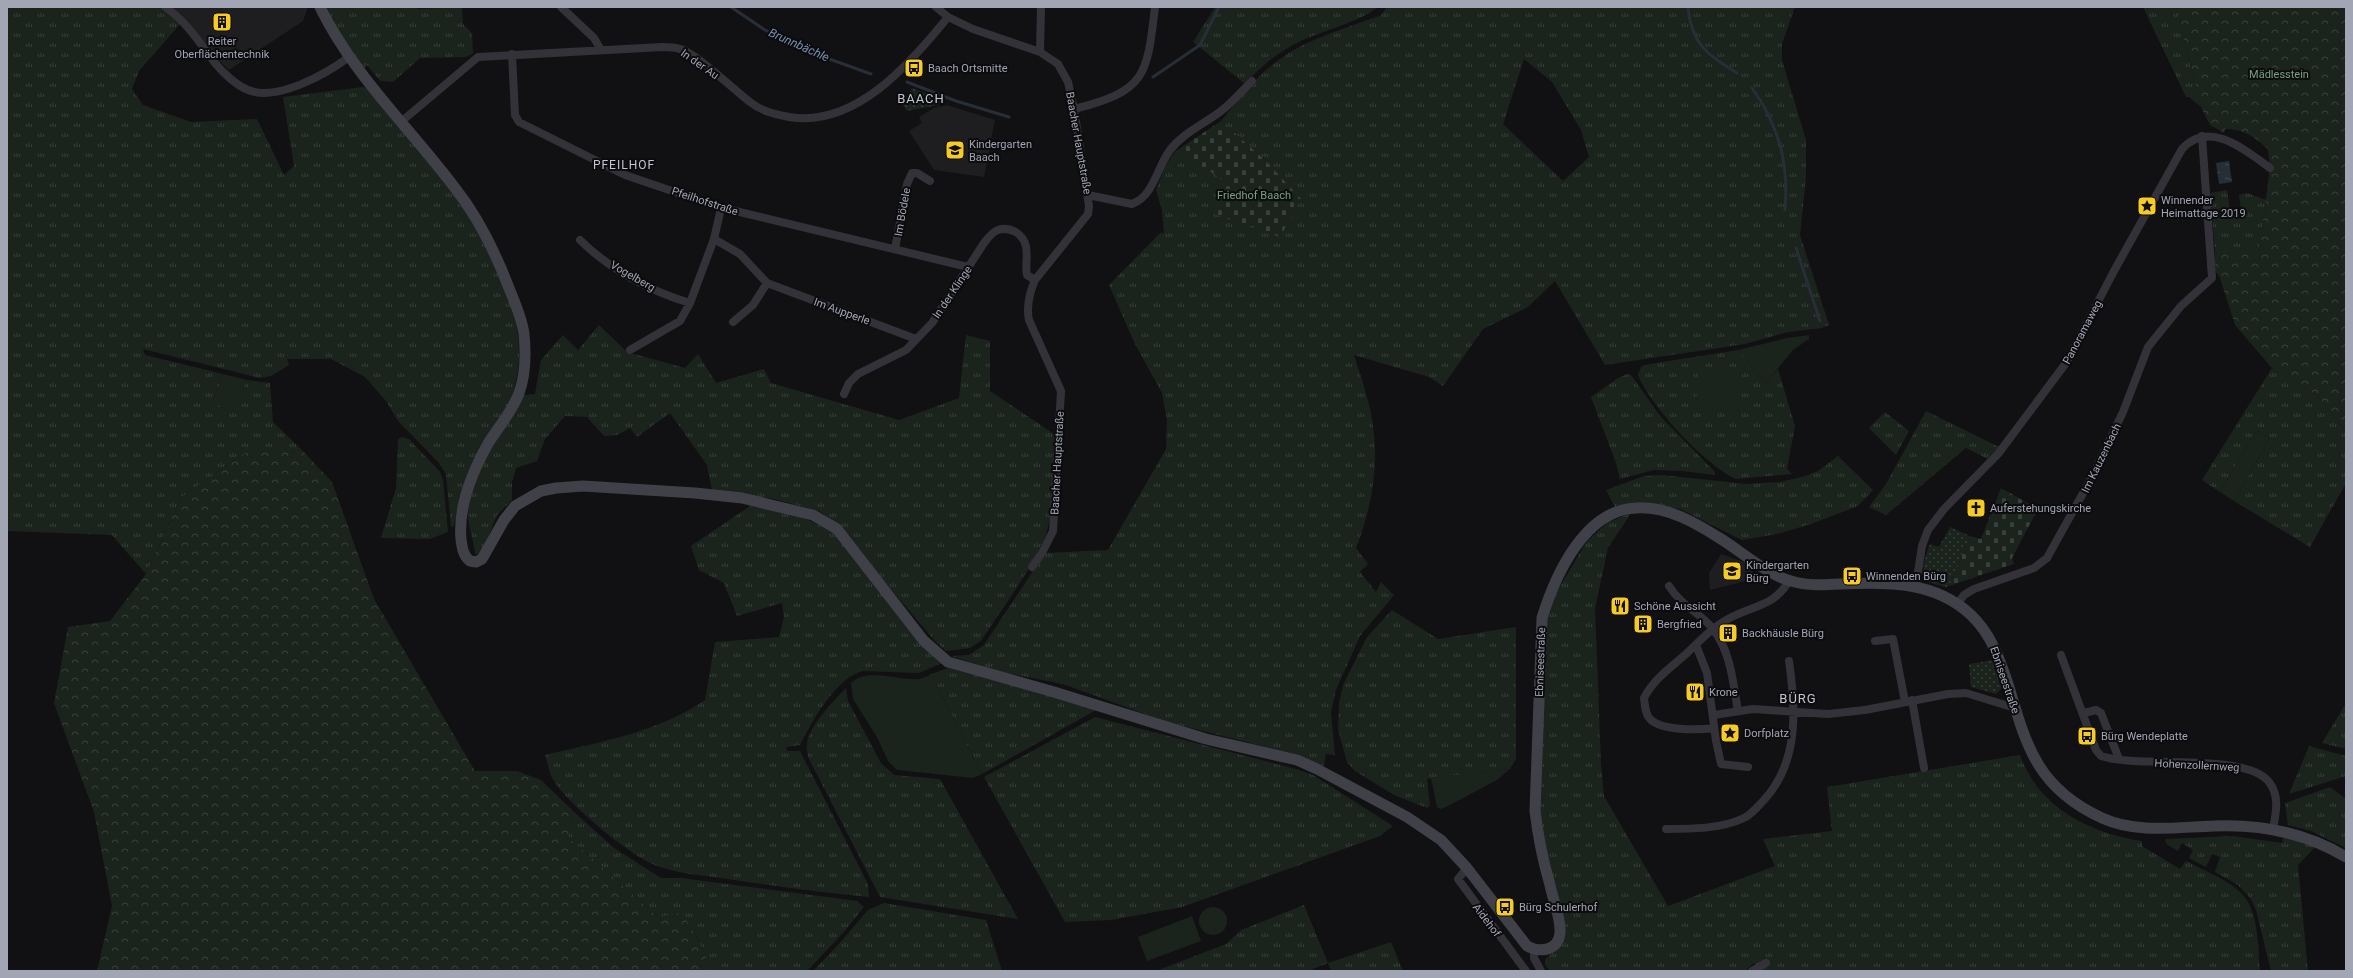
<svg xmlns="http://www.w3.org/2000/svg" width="2353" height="978" viewBox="0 0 2353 978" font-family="Roboto,sans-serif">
	<defs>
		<pattern id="grass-tufts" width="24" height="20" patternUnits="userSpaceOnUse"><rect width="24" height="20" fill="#1b231d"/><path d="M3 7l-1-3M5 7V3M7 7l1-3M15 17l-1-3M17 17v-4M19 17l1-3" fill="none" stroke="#39403b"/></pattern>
		<pattern id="forest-crowns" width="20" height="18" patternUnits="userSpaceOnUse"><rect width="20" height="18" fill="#1b231d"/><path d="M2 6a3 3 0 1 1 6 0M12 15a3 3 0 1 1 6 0" fill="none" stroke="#39403b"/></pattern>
		<pattern id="cemetery-stones" width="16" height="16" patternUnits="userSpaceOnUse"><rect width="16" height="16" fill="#1b231d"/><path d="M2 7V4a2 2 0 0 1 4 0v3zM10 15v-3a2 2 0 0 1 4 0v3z" fill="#39403b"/></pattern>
		<pattern id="park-dots" width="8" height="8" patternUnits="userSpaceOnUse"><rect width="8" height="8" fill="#1b231d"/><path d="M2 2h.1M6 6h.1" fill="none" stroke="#39403b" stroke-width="1.8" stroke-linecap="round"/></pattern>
		<pattern id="water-ripples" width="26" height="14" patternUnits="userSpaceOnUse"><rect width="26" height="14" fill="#272e37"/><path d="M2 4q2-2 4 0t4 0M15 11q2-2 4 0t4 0" fill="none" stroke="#434952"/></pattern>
	</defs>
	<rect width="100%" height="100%" fill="#111113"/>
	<path fill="#1e1d20" d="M 158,7 L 308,7 L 303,21 L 229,70 L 180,24 Z
		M 947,105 L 995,120 L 984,177 L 934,170 L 909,131 L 922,123 L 919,117 L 934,108 Z
		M 1721,554 L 1755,566 L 1750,580 L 1710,590 L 1709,573 Z"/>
	<path fill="url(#grass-tufts)" fill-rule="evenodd" d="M 11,7 L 158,7 L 180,24 L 139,71 L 132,89 L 143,105 L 191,122 L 257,119 L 284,175 L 294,166 L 283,97 L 363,87 L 368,88 C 430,161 549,293 512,395 C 505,414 491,430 481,447 C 465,472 459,498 454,526 L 451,527 L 446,474 L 439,463 L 398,421 L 386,401 L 365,377 L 331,359 L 287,359 L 289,365 L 271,376 L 260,378 L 143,349 L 145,355 L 223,374 L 213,402 L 231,412 L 247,380 L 270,383 L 273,422 L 302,450 L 291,452 L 246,452 L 181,498 L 146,574 L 112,535 L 7,531 L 7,9 Z
		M 327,7 L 418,7 L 418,9 L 462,7 L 463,24 L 472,33 L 473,53 L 466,57 L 420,58 L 393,82 L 380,81 L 367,65 L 364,68 L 336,28 Z
		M 1215,7 L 1377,7 C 1366,20 1318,32 1301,41 C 1278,52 1262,65 1245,84 L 1193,42 Z
		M 1387,7 L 1795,7 L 1782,44 L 1782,60 L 1806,140 L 1806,177 L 1800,235 L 1829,325 L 1822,328 L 1788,332 L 1745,344 L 1605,365 L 1555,281 L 1528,307 L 1483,329 L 1443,386 L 1429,377 L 1354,355 C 1362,381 1372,407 1374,435 C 1378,473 1370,512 1356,548 L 1368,564 L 1360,572 L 1376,592 L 1381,582 L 1394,595 L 1360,636 L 1336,690 L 1331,712 L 1335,755 L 1326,754 L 1324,766 L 1291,753 L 1167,722 L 1063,684 L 997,671 L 952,656 L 969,655 L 984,645 L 1045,553 L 1108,550 L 1166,449 L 1167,420 L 1162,393 L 1134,342 L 1109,285 L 1160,233 L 1164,233 L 1162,210 L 1156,190 L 1165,167 L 1175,151 L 1179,149 L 1226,182 L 1266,161 L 1221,121 C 1239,99 1257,75 1280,59 C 1309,38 1348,28 1381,15 ZM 1524,59 L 1552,82 L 1581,130 L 1589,157 L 1563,181 L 1503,124 Z
		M 2143,7 L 2176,7 L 2201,107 L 2189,97 L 2186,97 Z
		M 2227,190 L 2230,210 L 2241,208 L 2239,195 L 2247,193 L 2266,200 L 2259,251 L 2215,251 L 2210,193 Z
		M 599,325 L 627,352 L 685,368 L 698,354 L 716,383 L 764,369 L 771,383 L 899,420 L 959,398 L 966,335 L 990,341 L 990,391 L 1054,434 C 1053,460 1054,513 1045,537 C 1032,569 1001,610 981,641 L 970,648 L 946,651 L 935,641 L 877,573 L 840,526 L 819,511 L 774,499 L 712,491 L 707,465 L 670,413 L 637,437 L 630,428 L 617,435 L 604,436 L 587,417 L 565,416 L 545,439 L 537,461 L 516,468 L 512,482 L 512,500 L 497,515 L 483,550 L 479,554 L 475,554 C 474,540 468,528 468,514 C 468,470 506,433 523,395 L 535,394 L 541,360 L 563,335 L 578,350 Z
		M 1738,350 L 1766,383 L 1778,369 L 1795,426 L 1787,469 L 1792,474 L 1736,479 C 1705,465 1651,407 1638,375 L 1641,367 L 1644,365 Z
		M 2272,368 L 2317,395 L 2346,431 L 2346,483 L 2310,547 L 2234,501 L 2270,438 L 2256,430 L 2220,492 L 2202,480 Z
		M 1627,374 L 1631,375 L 1661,417 L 1715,472 L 1715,475 L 1682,471 L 1654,470 L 1620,479 L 1616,463 L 1591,397 L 1618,378 Z
		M 1926,411 L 2001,448 L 1990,460 L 1966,448 L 1886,515 L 1869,507 L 1886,484 Z
		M 1885,412 L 1909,431 L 1896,455 L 1869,428 Z
		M 402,437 L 409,439 L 440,472 L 443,480 L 448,532 L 430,539 L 381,538 L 396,488 L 398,439 Z
		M 1838,456 L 1873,490 L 1858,506 L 1811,524 L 1777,534 L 1742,540 L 1680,509 L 1644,502 L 1615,507 L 1606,490 L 1644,476 L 1662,475 L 1746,484 L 1780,482 L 1802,477 L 1818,471 Z
		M 750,506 L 796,514 L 835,533 L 944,662 L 919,673 L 863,671 C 836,677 812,722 800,745 L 786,747 L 787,751 L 800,751 L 868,884 L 869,897 C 822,893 774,886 728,879 C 702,875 674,874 650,863 C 624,850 569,805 554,781 C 549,774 548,763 545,755 C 600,742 659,732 705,700 L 715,642 L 779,637 L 784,617 L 782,603 L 737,616 L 724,583 L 699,570 L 691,546 Z
		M 1631,513 L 1608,548 L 1595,608 L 1601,764 L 1604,796 L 1668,906 L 1775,866 L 1763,839 L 1832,831 L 1827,787 L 2020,755 C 2039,808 2090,833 2142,841 L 2142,846 L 2180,869 L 2186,861 C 2204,871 2230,880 2244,896 C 2259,915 2258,948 2260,971 L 1760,971 L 1754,963 L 1745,971 L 1550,971 L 1545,965 L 1545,960 L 1561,943 L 1538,810 L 1545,623 L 1556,593 L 1587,541 L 1607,523 Z
		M 1392,610 L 1438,639 L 1516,627 L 1516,759 L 1510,769 L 1427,779 L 1430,806 L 1427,808 L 1394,795 L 1355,771 L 1347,762 L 1338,730 L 1339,703 L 1343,685 L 1367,637 Z
		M 948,668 L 1098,709 L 982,774 L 931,674 Z
		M 846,688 L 848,701 L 881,763 L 894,775 L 940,779 L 1018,919 L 880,897 L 808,757 C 808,753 806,748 807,744 C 808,727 834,700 846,688 Z
		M 2346,703 L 2346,749 L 2322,743 Z
		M 1095,717 L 1296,769 L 1313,775 L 1393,826 L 1380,836 L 1182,907 L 1111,920 L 1065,922 L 984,777 Z
		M 2309,746 L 2346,756 L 2346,776 L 2289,794 Z
		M 2330,787 L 2346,799 L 2346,848 L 2311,831 L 2288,825 L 2285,803 Z
		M 573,811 L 614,848 L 661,878 L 681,878 L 857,901 L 864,907 L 844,932 L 807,971 L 713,971 L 693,930 L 658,917 L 568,837 Z
		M 2233,836 L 2282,843 L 2284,836 L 2316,846 L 2298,865 L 2308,971 L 2271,971 L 2256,910 L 2251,899 L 2238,885 L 2215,872 L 2220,857 L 2212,854 L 2206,867 L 2189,858 L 2193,850 L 2182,843 L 2178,851 L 2168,845 L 2165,841 L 2166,839 Z
		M 884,903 L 986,920 L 1002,971 L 813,971 L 838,945 L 868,910 Z
		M 1304,905 L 1328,963 L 1391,942 L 1403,971 L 1331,971 L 1328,963 L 1308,971 L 1156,971 L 1226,944 L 1241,930 Z"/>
	<path fill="url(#forest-crowns)" d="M 2176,7 L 2346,7 L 2346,431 L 2317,395 L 2272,368 L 2235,325 L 2220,278 L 2214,269 L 2215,251 L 2259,251 L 2270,168 L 2268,149 C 2256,138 2242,128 2225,129 L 2224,133 L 2210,125 L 2201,107 Z
		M 302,450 L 332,482 L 374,599 L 475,771 L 517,771 L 541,780 L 573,811 L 568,837 L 658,917 L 681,913 L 693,930 L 713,971 L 97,971 L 112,906 L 94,812 L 54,703 L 68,627 L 110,621 L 146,574 L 181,498 L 246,452 L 291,452 Z"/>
	<path fill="url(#cemetery-stones)" d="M 1221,121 L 1266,161 L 1301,199 L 1280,237 L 1214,214 L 1225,182 L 1179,149 Z
		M 2001,488 L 2038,509 L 2012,558 L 2014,564 L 1949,586 L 1970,536 L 1981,539 Z"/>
	<path fill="url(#park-dots)" d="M 912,88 L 941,99 L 939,105 L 907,111 L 899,99 L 901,95 L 908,97 Z
		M 1950,527 L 1970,536 L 1949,586 L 1946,587 C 1940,585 1933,584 1928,581 C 1918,575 1927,552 1930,544 L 1939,547 Z
		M 1993,660 L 2002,688 L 1996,694 L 1971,687 L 1969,664 Z"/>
	<path fill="#1b231d" d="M 1809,335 L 1809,339 L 1793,350 L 1766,383 L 1738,350 L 1787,338 Z
		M 1698,370 L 1742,374 L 1739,412 L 1696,408 Z
		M 223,374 L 247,380 L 231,413 L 213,402 Z
		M 2256,430 L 2270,438 L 2234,501 L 2220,492 Z
		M 931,674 L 982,774 L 973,778 L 897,770 L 888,761 L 878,739 L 853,699 L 851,683 C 867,667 900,681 919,679 C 923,678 928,676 931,674 Z
		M 1510,769 L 1497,780 L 1446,807 L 1440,809 L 1437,807 L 1431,778 Z
		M1199 921a14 14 0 1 1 28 0a14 14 0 1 1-28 0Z
		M 1192,916 L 1201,941 L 1147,961 L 1138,937 Z"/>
	<path fill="url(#water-ripples)" d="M 2229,161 L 2232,182 L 2219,184 L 2216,163 Z"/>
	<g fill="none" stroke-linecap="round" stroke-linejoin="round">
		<path stroke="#272e37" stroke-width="3" d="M 731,7 L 765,30 L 810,52 L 871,74
			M 1688,7 C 1691,44 1708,55 1737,73
			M 1153,77 L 1200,45 L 1219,7
			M 907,82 L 956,101 L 1009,117
			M 1752,88 C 1779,126 1789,163 1785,210
			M 1796,248 L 1820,321"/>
		<path stroke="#323238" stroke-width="8" d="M 165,7 C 187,22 199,42 215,63 C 223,73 236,85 248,90 C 277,102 326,74 349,57
			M 561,7 L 594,38 L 601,50
			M 936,7 L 948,17 L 973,29 L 1040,52 L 1058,64 L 1068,82 L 1074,109 L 1089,206 L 1088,214 L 1035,280 C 1029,294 1026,306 1029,320 L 1061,391 L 1053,531 L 1042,553 L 1032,567
			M 1040,52 L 1041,7
			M 512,54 L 515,115 L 519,122 L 625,175 L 719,207 L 968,267
			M 1074,109 C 1146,91 1147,76 1155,7
			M 402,121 L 478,57 L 662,47 C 668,47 674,47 680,49 C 695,52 735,91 750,102 C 761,111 774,114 789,117 C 855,128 910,64 948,17
			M 1088,195 L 1132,204 C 1154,196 1157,167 1170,150 C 1183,133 1204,124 1221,111 C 1232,103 1242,91 1252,81
			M 714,239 L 740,254 L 767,283 L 916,339
			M 580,240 C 609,269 652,292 690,303 L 714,239 L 721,208
			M 895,249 L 907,184 L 912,173 L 917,173 L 930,181
			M 733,322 L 753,305 L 767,283
			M 630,350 L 680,321 L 690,303
			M 844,394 L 849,383 L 858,374 L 906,350 L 932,323 L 984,243 C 988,238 992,232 998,230 C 1010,226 1024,234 1026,247 C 1028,257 1025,266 1027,275 L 1035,280
			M 1916,585 L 1922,546 L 1928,530 L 1944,509 L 1998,454 L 2066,363 L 2114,271 L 2182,149 C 2209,119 2245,150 2270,168
			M 1669,586 C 1682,607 1701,613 1713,629 C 1731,652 1733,683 1738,711
			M 1958,603 L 1964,595 L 1974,589 L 2034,568 L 2047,558 L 2092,477 L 2123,412 L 2148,347 L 2181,306 L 2212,278 L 2202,136
			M 1875,641 L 1893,639 L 1905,702
			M 1696,645 L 1707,673 L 1716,741 L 1721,764 L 1748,767
			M 2061,655 L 2096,750 L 2101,756 C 2140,769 2246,752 2269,782 C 2280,796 2276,813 2273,829
			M 1912,700 L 1924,768
			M 2084,713 L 2096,710 L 2101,713 L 2119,759
			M 1714,715 L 1753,709 L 1828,714 L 1865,710 L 1948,694 L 1966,693 L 2015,708
			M 1714,728 C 1698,730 1661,731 1650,719 C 1645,714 1645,705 1644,698 C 1654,679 1670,668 1686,654 C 1700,641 1711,628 1728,619 C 1752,605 1773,608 1789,581
			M 1666,829 C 1691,829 1721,829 1744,818 C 1752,814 1758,806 1764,800 C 1799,762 1796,709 1789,661
			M 1467,868 L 1458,879 L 1526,971
			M 1534,950 L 1534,958 L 1541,971
			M 1752,971 L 1766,963"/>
		<path stroke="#404148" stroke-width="11" d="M 320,7 C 353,75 410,128 455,188 C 478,217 496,254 509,288 C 515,303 522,318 524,334 C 526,354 526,374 519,393 C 512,412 499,426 489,442 C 473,470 458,505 461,539 C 462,547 463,556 470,561 L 476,562 L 482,559 L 504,520 L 515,506 L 541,491 L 556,488 L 583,486 L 695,493 L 742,498 L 813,515 L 837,529 L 924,641 L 948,662 L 1054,692 L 1206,739 L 1297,760 L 1317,769 L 1407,817 L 1441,840 L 1467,868 L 1527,946 C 1540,953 1558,951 1560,933 C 1561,917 1553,901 1550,885 C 1543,861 1538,836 1535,811 L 1542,618 C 1555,576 1584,510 1636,508 C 1667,506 1696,523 1721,539 C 1739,550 1771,577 1791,581 C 1808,586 1824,585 1841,584 C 1888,582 1935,581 1971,615 C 1992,635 2000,660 2009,687 C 2027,749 2039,789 2102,818 C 2137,834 2177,827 2214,826 C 2260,824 2306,833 2346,857"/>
	</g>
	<defs>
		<symbol id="building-square" viewBox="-11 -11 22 22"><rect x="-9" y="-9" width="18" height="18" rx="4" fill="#f7cb25" stroke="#0c0c0e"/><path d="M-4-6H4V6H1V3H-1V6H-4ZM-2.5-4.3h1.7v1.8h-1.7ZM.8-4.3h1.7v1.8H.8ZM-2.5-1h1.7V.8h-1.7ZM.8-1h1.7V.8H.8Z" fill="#111"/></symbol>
		<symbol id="bus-square" viewBox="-11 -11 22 22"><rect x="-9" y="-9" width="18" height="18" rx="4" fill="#f7cb25" stroke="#0c0c0e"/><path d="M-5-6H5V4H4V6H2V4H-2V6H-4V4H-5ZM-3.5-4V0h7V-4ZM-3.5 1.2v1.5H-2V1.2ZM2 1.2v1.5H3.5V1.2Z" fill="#111"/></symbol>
		<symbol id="school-square" viewBox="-11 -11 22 22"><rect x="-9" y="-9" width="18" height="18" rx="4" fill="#f7cb25" stroke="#0c0c0e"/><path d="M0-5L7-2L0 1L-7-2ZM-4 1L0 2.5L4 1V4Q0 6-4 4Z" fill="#111"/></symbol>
		<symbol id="sight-square" viewBox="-11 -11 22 22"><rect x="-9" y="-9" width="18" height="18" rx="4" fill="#f7cb25" stroke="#0c0c0e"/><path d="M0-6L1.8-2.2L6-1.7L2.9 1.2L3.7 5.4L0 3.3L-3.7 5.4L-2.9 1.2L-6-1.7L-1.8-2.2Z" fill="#111"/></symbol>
		<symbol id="church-square" viewBox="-11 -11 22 22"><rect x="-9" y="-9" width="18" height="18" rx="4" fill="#f7cb25" stroke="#0c0c0e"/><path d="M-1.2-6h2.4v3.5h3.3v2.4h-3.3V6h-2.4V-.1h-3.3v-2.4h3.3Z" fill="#111"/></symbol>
		<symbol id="restaurant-square" viewBox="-11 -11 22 22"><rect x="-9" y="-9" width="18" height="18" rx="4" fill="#f7cb25" stroke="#0c0c0e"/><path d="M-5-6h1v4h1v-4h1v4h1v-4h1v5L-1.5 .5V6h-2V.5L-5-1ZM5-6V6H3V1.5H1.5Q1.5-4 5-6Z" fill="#111"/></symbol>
	</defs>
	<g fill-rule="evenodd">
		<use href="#building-square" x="211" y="11" width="22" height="22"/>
		<use href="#bus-square" x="903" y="57" width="22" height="22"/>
		<use href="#school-square" x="944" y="139" width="22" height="22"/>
		<use href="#sight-square" x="2136" y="195" width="22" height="22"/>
		<use href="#church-square" x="1965" y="497" width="22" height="22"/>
		<use href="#school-square" x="1721" y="560" width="22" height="22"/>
		<use href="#bus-square" x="1841" y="565" width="22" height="22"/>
		<use href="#restaurant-square" x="1609" y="595" width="22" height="22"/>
		<use href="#building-square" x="1632" y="613" width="22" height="22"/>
		<use href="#building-square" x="1717" y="622" width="22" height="22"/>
		<use href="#restaurant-square" x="1684" y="681" width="22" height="22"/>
		<use href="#sight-square" x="1719" y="722" width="22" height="22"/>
		<use href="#bus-square" x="2076" y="725" width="22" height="22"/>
		<use href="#bus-square" x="1494" y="896" width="22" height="22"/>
	</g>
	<g text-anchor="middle" stroke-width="4" stroke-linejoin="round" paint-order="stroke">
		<g font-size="11" fill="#a2a5b4" stroke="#0c0c0e" text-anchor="start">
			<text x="222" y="45" text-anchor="middle">Reiter<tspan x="222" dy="13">Oberflächentechnik</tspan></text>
			<text x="928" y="72">Baach Ortsmitte</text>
			<text x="969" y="148">Kindergarten<tspan x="969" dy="13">Baach</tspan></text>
			<text x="2161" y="204">Winnender<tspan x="2161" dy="13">Heimattage 2019</tspan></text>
			<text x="1990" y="512">Auferstehungskirche</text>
			<text x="1746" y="569">Kindergarten<tspan x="1746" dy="13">Bürg</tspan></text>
			<text x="1866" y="580">Winnenden Bürg</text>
			<text x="1634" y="610">Schöne Aussicht</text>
			<text x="1657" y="628">Bergfried</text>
			<text x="1742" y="637">Backhäusle Bürg</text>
			<text x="1709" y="696">Krone</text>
			<text x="1744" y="737">Dorfplatz</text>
			<text x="2101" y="740">Bürg Wendeplatte</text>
			<text x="1519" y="911">Bürg Schulerhof</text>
		</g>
		<g font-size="11" fill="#a2a5b4" stroke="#0c0c0e">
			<text transform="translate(700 64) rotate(35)" y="4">In der Au</text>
			<text transform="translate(1079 143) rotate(80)" y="4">Baacher Hauptstraße</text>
			<text transform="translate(705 201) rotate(18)" y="4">Pfeilhofstraße</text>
			<text transform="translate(902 212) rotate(-80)" y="4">Im Bödele</text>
			<text transform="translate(633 276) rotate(30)" y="4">Vogelberg</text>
			<text transform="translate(952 292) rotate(-56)" y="4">In der Klinge</text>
			<text transform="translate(842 311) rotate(20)" y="4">Im Aupperle</text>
			<text transform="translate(2082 332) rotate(-62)" y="4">Panoramaweg</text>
			<text transform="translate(2101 458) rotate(-64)" y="4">Im Kauzenbach</text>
			<text transform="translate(1057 463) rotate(-87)" y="4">Baacher Hauptstraße</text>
			<text transform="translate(1540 662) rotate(-88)" y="4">Ebniseestraße</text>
			<text transform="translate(2005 680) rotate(71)" y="4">Ebniseestraße</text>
			<text transform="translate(2197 765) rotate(3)" y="4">Hohenzollernweg</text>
			<text transform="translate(1487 920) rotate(53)" y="4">Aidehof</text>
		</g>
		<g font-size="11" fill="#78a080" stroke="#0c0c0e">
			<text x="2279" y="78">Mädlesstein</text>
			<text x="1254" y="199">Friedhof Baach</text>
		</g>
		<g font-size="12" font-style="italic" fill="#778fb1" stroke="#0c0c0e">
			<text transform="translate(799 45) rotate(24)" y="4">Brunnbächle</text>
		</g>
		<g font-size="12" letter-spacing="1" fill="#c3c5d0" stroke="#0c0c0e">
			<text x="624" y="169">PFEILHOF</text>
		</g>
		<g font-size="13" letter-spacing="1" fill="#c3c5d0" stroke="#0c0c0e">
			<text x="921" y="103">BAACH</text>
			<text x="1798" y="703">BÜRG</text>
		</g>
	</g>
	<rect width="2353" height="978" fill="none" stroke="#a2a5b4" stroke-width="16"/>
</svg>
